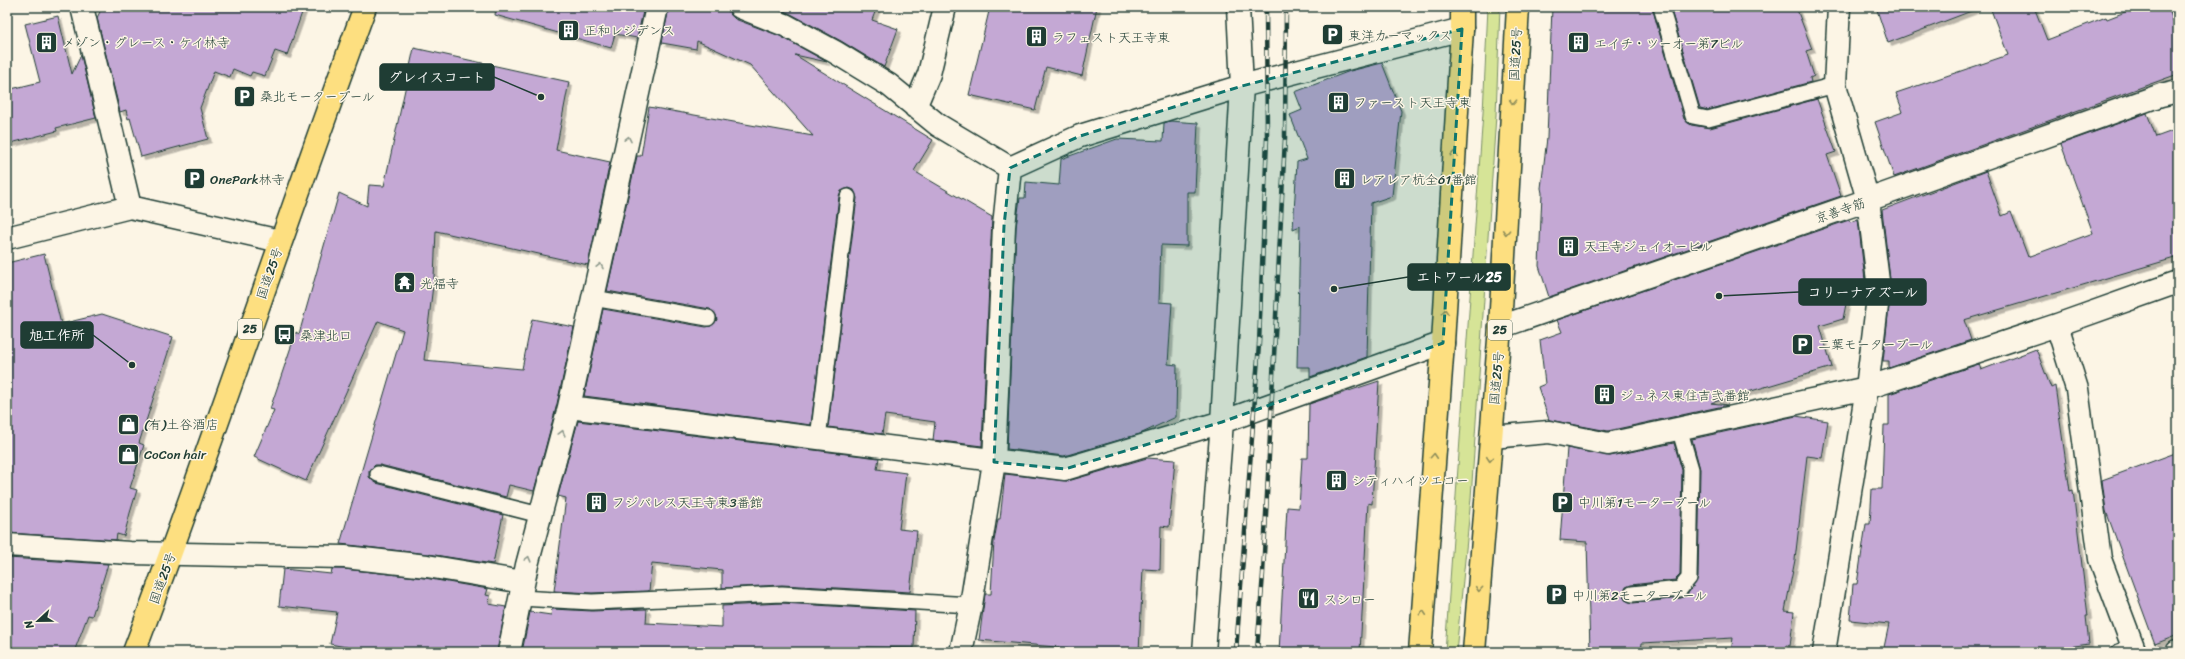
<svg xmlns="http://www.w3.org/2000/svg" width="2185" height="659" viewBox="0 0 2185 659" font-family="Sriracha,'Klee One',sans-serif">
	<defs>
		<filter id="shadow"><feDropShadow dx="3.5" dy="3.5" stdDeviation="0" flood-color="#0004"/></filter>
	</defs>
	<rect width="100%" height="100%" fill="#fcf5e5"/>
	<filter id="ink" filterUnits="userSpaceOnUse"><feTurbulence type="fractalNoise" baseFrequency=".025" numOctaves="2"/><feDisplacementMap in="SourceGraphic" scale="8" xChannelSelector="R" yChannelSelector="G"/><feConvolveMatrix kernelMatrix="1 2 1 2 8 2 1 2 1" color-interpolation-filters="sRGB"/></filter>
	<g filter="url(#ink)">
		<path fill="#d6e497" stroke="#7a9066" d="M 1488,7 L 1500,7 L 1496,115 L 1471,498 L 1456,652 L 1445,652 L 1483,113 Z"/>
		<path fill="#c4a8d4" stroke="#1f3d34" filter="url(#shadow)" d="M 102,7 L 304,7 L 287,55 L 275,51 L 265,76 L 252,72 L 250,76 L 233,69 L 230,77 L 214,71 L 200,108 L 208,139 L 141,157 L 130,118 L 128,119 L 126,110 L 120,112 L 97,18 Z
			M 496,7 L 644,7 L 637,38 L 615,34 L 611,48 L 495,15 Z
			M 669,7 L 728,7 L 730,14 L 735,19 L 780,36 L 827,62 L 795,55 L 933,140 L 914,171 L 992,217 L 982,446 L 933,440 L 935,422 L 885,415 L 882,434 L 828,427 L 857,198 L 854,190 L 849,188 L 841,191 L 839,196 L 811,425 L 584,396 L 603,309 L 706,327 L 711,326 L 717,320 L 716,315 L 710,309 L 607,291 L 637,156 L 641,156 L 649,107 L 813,136 L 750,65 L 697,41 L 696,49 L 662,43 Z
			M 774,7 L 877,7 L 872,20 L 898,29 L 884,67 L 841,41 L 791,14 Z
			M 990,7 L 1097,7 L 1082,76 L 1046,67 L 1035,110 L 969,95 Z
			M 1552,7 L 1652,7 L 1684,119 L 1691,125 L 1710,128 L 1817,99 L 1836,152 L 1827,155 L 1841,196 L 1549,297 L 1539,266 L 1542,193 L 1541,188 L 1547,138 Z
			M 1670,7 L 1796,7 L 1812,49 L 1806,51 L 1814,76 L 1810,78 L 1811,82 L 1708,110 L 1700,108 Z
			M 1876,7 L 1974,7 L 1974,10 L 1888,43 Z
			M 1990,7 L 2034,7 L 2047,40 L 2106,17 L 2107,19 L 2138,7 L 2168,7 L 2178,34 L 2178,74 L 1894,177 L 1875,122 L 1903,112 L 1896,93 L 2008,55 Z
			M 58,16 L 72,74 L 81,55 L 96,118 L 56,128 L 57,131 L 7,144 L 7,90 L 40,82 L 25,24 Z
			M 414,48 L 569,82 L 556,150 L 610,162 L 588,265 L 436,231 L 434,277 L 424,360 L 522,369 L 532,319 L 574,327 L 557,404 L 534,491 L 509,485 L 506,497 L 380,465 L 375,465 L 369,471 L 369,477 L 376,483 L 503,515 L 493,564 L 428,554 L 340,544 L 403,330 L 378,321 L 306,481 L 254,457 L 274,410 L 270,409 L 296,332 L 299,334 L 339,193 L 367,206 L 369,185 L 384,186 Z
			M 1382,63 L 1401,111 L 1392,196 L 1371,203 L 1367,357 L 1310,377 L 1310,367 L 1297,367 L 1300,226 L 1293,229 L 1297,162 L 1307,159 L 1290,115 L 1302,110 L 1295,92 L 1350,71 Z
			M 2147,113 L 2156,137 L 2178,129 L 2178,257 L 1964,320 L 1971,340 L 1889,368 L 1889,361 L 1883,361 L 1891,288 L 1882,210 L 1986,171 L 2002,216 L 2011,212 L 2028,257 L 2093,233 L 2061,144 Z
			M 1170,121 L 1198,123 L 1195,192 L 1187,192 L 1187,246 L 1161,245 L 1159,302 L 1172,303 L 1168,364 L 1177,365 L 1176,417 L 1140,434 L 1064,456 L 1007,449 L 1016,227 L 1020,198 L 1025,198 L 1026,182 L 1059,185 L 1061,159 L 1117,139 L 1163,141 L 1164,123 Z
			M 1858,219 L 1866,289 L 1865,301 L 1847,299 L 1843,319 L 1820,326 L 1832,367 L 1711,403 L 1728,405 L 1608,431 L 1549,420 L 1538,387 L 1545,384 L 1540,340 L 1562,332 L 1557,320 L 1849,220 L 1850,222 Z
			M 44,254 L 61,324 L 102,314 L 173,337 L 139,443 L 144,445 L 130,488 L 137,490 L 130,513 L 124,536 L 117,534 L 116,540 L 7,533 L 7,263 Z
			M 2036,349 L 2051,388 L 2055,386 L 2070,491 L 2073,490 L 2088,616 L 2086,616 L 2089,644 L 2032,652 L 1883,652 L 1889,624 L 1850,620 L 1853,584 L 1857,584 L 1866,524 L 1870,524 L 1872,489 L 1882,489 L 1884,425 L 1889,425 L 1889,394 L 1979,364 L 1981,370 Z
			M 1379,381 L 1372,504 L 1368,503 L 1360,652 L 1279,652 L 1287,507 L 1299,508 L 1302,458 L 1308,458 L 1309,404 Z
			M 1796,416 L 1828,421 L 1822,458 L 1807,456 L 1795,560 L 1785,611 L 1794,612 L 1790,646 L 1786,645 L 1785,652 L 1731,652 L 1733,638 L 1642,643 L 1641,652 L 1590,652 L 1587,542 L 1560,540 L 1567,448 L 1610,456 L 1674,443 L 1682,470 L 1680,575 L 1675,580 L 1631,585 L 1626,587 L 1623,595 L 1625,600 L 1633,603 L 1681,598 L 1687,595 L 1698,578 L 1700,469 L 1692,439 Z
			M 578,421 L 879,458 L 877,469 L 906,473 L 899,529 L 917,531 L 910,592 L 782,585 L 722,588 L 722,570 L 652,563 L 649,591 L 592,593 L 554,591 L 566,498 L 558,496 Z
			M 2178,452 L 2178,635 L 2155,644 L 2106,511 L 2102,480 Z
			M 1147,458 L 1175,460 L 1169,527 L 1161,526 L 1160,570 L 1143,569 L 1139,652 L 1067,652 L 1067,648 L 979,640 L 985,594 L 991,594 L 994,541 L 998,519 L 1000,519 L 1005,474 L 1068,481 Z
			M 7,558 L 108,564 L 92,616 L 88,615 L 74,652 L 7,652 Z
			M 283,569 L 331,574 L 332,569 L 344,569 L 425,578 L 488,589 L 486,595 L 490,596 L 489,604 L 506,607 L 497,652 L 373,652 L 330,644 L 337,612 L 279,606 Z
			M 782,603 L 915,611 L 914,648 L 867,647 L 866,652 L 522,652 L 530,612 L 551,615 L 552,609 L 592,611 L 647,609 L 646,623 L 722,627 L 722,606 Z"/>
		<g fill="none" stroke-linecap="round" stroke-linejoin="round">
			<defs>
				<path id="lane" d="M 1661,7 L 1693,116 L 1708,119 L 1835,85
					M 593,298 L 708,318
					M 818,438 L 848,197
					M 378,474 L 540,515
					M 1632,594 L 1680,589 L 1689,578 L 1691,469 L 1679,428
					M 520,598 L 592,602 L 782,594 L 971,605
					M 2119,652 L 2133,647"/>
				<path id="street" d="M 82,7 L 130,207
					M 740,7 L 785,25 L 835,52 L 889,85 L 938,125 L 1010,168 L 1080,136 L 1242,86 L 1462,29
					M 915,107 L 929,74 L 945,7
					M 7,238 L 130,207 L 280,241
					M 2057,325 L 2077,389 L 2100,559 L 2135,652
					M 1500,327 L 1868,200 L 2161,95 L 2178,91
					M 569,407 L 1065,469 L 1222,422 L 1443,343
					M 1492,437 L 1549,432 L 1608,444 L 1867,388 L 2057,325 L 2178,282
					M 7,545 L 130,553 L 345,557 L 427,566 L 523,582
					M 509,652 L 527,565 L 569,407 L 657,7
					M 961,652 L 971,605 L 994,462 L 1004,226 L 1010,168
					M 1204,652 L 1222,422 L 1242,86 L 1238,7
					M 1824,652 L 1867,388 L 1879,289 L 1868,200 L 1835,85 L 1839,7
					M 2177,652 L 2178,652"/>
				<path id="highway" d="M 134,652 C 215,438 286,221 365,7
					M 1420,652 L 1443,343 L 1462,29 L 1462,7
					M 1474,652 L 1500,327 L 1518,7"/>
			</defs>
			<use href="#lane" stroke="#1f3d34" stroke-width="18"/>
			<use href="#street" stroke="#1f3d34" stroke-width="25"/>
			<use href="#highway" stroke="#1f3d34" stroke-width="25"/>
			<use href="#lane" stroke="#fcf5e5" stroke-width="15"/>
			<use href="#street" stroke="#fcf5e5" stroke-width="22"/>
			<use href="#highway" stroke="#fddf80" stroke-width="22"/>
			<defs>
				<path id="rail" d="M 1236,652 L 1259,344 L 1267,138 L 1266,7
					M 1257,652 L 1263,574 L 1285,138 L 1286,7"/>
			</defs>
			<use href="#rail" stroke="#1f3d34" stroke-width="4.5"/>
			<use href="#rail" stroke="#fcf5e5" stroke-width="3" stroke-dasharray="9" stroke-linecap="butt"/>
		</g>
		<defs><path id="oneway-chevron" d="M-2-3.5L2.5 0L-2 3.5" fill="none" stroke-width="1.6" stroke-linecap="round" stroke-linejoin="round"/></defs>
		<g stroke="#8e8e5a">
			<use href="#oneway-chevron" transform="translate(1513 102) rotate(93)"/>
			<use href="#oneway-chevron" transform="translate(1454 154) rotate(-86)"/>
			<use href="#oneway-chevron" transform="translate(1506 232) rotate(93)"/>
			<use href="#oneway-chevron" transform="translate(1445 312) rotate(-86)"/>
			<use href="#oneway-chevron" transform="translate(1434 456) rotate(-86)"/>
			<use href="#oneway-chevron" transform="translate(1490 459) rotate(95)"/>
			<use href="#oneway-chevron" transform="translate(1479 589) rotate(95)"/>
			<use href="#oneway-chevron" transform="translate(1423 613) rotate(-86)"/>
		</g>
		<g stroke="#8e998c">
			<use href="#oneway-chevron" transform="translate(628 139) rotate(-78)"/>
			<use href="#oneway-chevron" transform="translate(600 266) rotate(-78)"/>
			<use href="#oneway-chevron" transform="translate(562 433) rotate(-75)"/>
			<use href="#oneway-chevron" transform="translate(528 559) rotate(-75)"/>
		</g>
	</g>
	<path fill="#0f766e" fill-opacity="0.2" stroke="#0f766e" stroke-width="3" stroke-dasharray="8 5" stroke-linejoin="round" d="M 1462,29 L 1443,343 L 1222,422 L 1065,469 L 994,462 L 1004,226 L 1010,168 L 1080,136 L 1242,86 Z"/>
	<defs>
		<symbol id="building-square" viewBox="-11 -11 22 22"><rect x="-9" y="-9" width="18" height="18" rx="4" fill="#1f3d34" stroke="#fcf5e5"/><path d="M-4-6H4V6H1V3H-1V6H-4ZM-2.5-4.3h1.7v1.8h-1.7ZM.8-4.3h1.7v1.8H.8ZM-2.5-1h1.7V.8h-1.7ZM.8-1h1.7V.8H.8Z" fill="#fff"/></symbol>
		<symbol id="parking-square" viewBox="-11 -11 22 22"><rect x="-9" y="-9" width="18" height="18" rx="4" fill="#1f3d34" stroke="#fcf5e5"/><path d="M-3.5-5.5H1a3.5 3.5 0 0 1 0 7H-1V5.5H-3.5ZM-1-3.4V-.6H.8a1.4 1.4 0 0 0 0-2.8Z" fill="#fff"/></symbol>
		<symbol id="temple-square" viewBox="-11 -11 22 22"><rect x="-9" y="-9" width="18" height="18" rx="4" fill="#1f3d34" stroke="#fcf5e5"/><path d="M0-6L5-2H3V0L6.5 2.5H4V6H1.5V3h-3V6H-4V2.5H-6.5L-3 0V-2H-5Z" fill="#fff"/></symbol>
		<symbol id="bus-square" viewBox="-11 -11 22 22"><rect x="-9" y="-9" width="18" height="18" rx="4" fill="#1f3d34" stroke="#fcf5e5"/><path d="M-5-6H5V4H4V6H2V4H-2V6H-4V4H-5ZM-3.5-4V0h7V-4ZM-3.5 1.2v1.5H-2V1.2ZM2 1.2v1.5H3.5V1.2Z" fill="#fff"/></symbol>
		<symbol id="shop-square" viewBox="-11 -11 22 22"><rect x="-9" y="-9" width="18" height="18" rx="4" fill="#1f3d34" stroke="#fcf5e5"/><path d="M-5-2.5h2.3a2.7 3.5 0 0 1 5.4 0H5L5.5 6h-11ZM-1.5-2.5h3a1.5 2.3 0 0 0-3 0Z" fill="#fff"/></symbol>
		<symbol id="restaurant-square" viewBox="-11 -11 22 22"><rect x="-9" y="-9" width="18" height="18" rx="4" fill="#1f3d34" stroke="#fcf5e5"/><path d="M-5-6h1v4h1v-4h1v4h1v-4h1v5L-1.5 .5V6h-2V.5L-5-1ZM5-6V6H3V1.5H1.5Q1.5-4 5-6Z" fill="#fff"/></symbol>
	</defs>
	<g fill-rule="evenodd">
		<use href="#building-square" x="556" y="18" width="25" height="25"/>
		<use href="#parking-square" x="1320" y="22" width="25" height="25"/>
		<use href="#building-square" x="1024" y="24" width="25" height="25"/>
		<use href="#building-square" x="34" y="30" width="25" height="25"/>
		<use href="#building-square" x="1566" y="30" width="25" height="25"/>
		<use href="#parking-square" x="232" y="84" width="25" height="25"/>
		<use href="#building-square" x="1326" y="90" width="25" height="25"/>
		<use href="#parking-square" x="182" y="166" width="25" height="25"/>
		<use href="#building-square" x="1332" y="166" width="25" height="25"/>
		<use href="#building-square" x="1556" y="234" width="25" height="25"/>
		<use href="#temple-square" x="392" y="270" width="25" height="25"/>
		<use href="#bus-square" x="272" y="322" width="25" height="25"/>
		<use href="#parking-square" x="1790" y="332" width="25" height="25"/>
		<use href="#building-square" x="1592" y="382" width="25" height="25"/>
		<use href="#shop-square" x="116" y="412" width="25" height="25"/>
		<use href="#shop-square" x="116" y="442" width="25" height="25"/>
		<use href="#building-square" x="1324" y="468" width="25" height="25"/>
		<use href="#building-square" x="584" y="490" width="25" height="25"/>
		<use href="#parking-square" x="1550" y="490" width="25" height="25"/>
		<use href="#parking-square" x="1544" y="582" width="25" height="25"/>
		<use href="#restaurant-square" x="1296" y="586" width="25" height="25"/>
	</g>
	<g text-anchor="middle" stroke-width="3" stroke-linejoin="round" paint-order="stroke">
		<g fill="#fcf5e5" stroke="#617469" stroke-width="1">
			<rect x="238" y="319" width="24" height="20" rx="3"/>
			<rect x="1488" y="320" width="24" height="20" rx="3"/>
		</g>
		<g font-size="12" font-weight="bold" fill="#1f3d34">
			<text x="250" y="333">25</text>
			<text x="1500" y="334">25</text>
		</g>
		<g font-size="13" fill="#1f3d34" stroke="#fcf5e5" text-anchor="start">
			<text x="584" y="35">正和レジデンス</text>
			<text x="1348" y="40">東洋カーマックス</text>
			<text x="1052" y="42">ラフェスト天王寺東</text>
			<text x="62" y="47">メゾン・グレース・ケイ林寺</text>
			<text x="1594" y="48">エイチ・ツーオー第7ビル</text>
			<text x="260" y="101">桑北モータープール</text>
			<text x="1354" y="107">ファースト天王寺東</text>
			<text x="210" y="184">OnePark林寺</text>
			<text x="1360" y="184">レアレア杭全61番館</text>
			<text x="1584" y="251">天王寺ジェイオービル</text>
			<text x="420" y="288">光福寺</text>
			<text x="300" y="340">桑津北口</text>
			<text x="1818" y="349">二葉モータープール</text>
			<text x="1620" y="400">ジュネス東住吉弐番館</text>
			<text x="144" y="429">(有)土谷酒店</text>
			<text x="144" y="459">CoCon hair</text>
			<text x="1352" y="485">シティハイツエコー</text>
			<text x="612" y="507">フジパレス天王寺東3番館</text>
			<text x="1578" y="507">中川第1モータープール</text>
			<text x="1572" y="600">中川第2モータープール</text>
			<text x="1324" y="604">スシロー</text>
		</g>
		<g font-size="13" fill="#1f3d34" stroke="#fcf5e5">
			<text transform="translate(1515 54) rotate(-87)" y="5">国道25号</text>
			<text transform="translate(1840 210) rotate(-19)" y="5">京善寺筋</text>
			<text transform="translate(269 273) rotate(-71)" y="5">国道25号</text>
			<text transform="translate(1496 378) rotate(-85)" y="5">国道25号</text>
			<text transform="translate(162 578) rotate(-70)" y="5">国道25号</text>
		</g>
	</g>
	<path fill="none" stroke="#1f3d34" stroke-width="1.5" d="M541 97L494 77M1334 289L1408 277M1719 296L1799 292M132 365L93 335"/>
	<g fill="#1f3d34" stroke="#fcf5e5" stroke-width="1.5">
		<circle cx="541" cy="97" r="4"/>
		<circle cx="1334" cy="289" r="4"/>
		<circle cx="1719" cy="296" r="4"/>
		<circle cx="132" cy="365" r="4"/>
	</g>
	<g fill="#1f3d34" stroke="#1f3d34" stroke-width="1.5">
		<rect x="380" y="64" width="114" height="26" rx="4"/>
		<rect x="1408" y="264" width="102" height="26" rx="4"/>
		<rect x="1799" y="279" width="127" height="26" rx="4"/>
		<rect x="21" y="322" width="72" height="26" rx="4"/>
	</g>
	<g font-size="14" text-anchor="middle" font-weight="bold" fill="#fff">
		<text x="437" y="82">グレイスコート</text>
		<text x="1459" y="282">エトワール25</text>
		<text x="1863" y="297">コリーナアズール</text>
		<text x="57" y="340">旭工作所</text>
	</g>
	<rect width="2185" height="659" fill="none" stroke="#fcf5e5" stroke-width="24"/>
	<rect x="12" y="12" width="2161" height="635" fill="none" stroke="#1f3d34" stroke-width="1.5" filter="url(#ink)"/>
	<g transform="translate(38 621) rotate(248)" stroke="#fcf5e5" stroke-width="3" paint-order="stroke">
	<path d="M0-3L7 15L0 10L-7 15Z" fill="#1f3d34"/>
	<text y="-6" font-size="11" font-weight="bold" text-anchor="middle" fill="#1f3d34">N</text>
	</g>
</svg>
